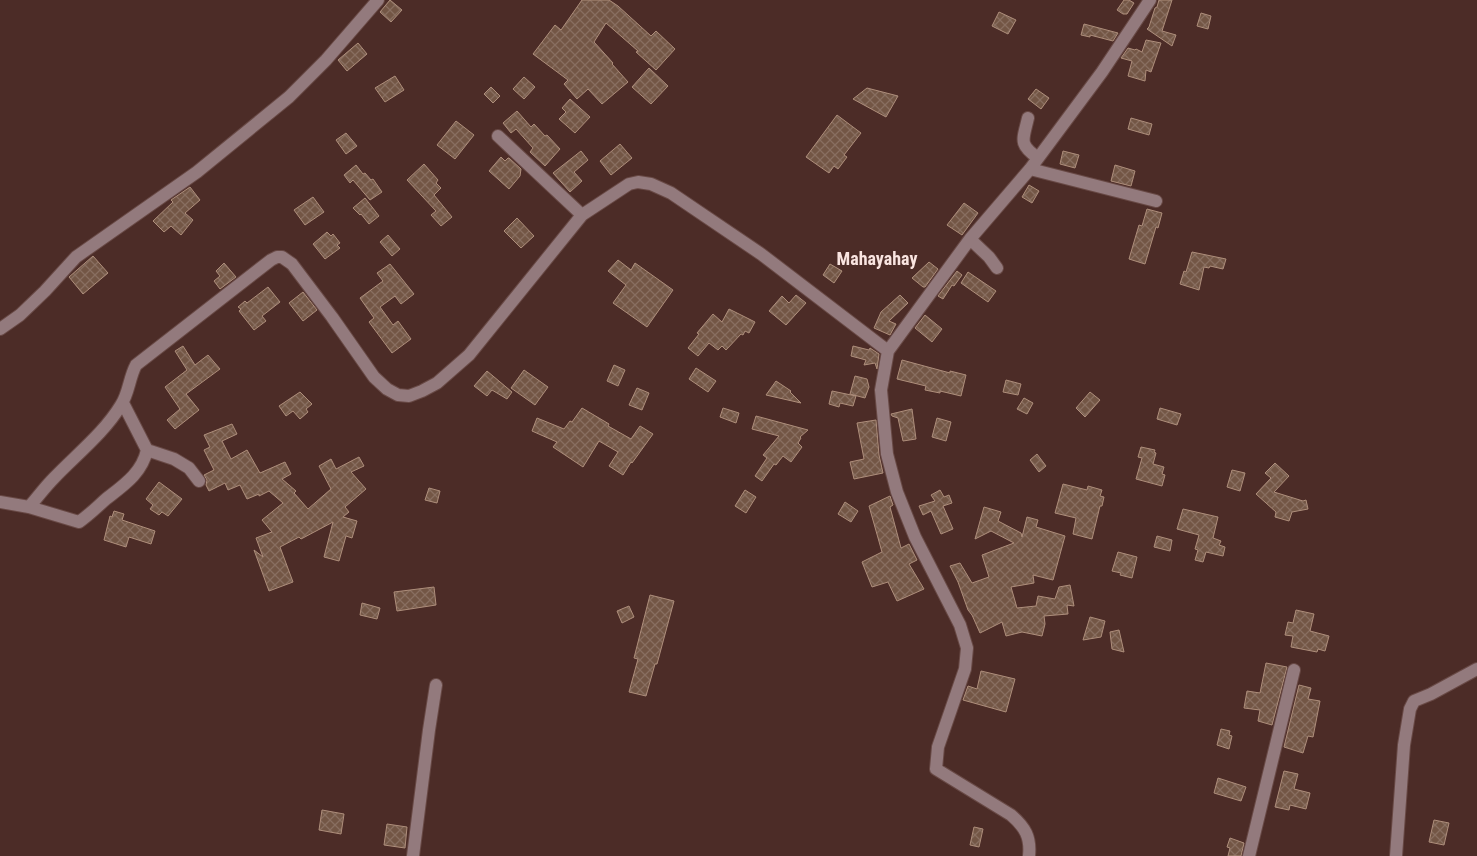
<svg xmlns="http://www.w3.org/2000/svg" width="1477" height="856" viewBox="0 0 1477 856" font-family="'Roboto Condensed',sans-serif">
	<defs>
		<pattern id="building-cross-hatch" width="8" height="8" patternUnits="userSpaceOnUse" patternTransform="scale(1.25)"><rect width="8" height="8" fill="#735645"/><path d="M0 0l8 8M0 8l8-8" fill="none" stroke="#886e60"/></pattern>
	</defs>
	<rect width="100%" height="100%" fill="#4c2c27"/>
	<path fill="url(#building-cross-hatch)" stroke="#ae8e7b" d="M 390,0 L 402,10 L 391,22 L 380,12 Z
		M 582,0 L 609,0 L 618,6 L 651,36 L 656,31 L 675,49 L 656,70 L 636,52 L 638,51 L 606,23 L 594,42 L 613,63 L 612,64 L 628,82 L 602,104 L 588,89 L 577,99 L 564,84 L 568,80 L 533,54 L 555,25 L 561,30 Z
		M 1124,0 L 1129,0 L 1134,3 L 1127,14 L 1123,14 L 1117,10 Z
		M 1159,0 L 1172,0 L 1162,31 L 1176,35 L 1172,46 L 1147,29 L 1149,27 L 1155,8 L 1157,7 Z
		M 999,12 L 1016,20 L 1008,34 L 992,26 Z
		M 1201,13 L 1211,16 L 1208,29 L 1197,26 Z
		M 1084,24 L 1118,33 L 1113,41 L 1090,35 L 1090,37 L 1081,35 Z
		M 1146,40 L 1161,43 L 1151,72 L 1146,70 L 1145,81 L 1128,76 L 1132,61 L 1121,58 L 1128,48 L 1135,50 L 1136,49 L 1142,52 Z
		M 358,43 L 367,54 L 347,71 L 338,60 Z
		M 649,68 L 668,86 L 651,104 L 632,87 Z
		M 395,76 L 404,90 L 385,102 L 375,88 Z
		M 524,77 L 535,87 L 524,99 L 513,89 Z
		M 491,87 L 500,96 L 493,103 L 484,94 Z
		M 867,88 L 898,96 L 886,117 L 853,99 Z
		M 1036,89 L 1049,98 L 1041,109 L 1028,99 Z
		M 570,99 L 590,117 L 575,133 L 559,119 L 566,112 L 562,108 Z
		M 517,111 L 531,127 L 534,124 L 545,136 L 547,135 L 560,149 L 545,166 L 530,152 L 533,148 L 516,129 L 511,133 L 503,123 Z
		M 837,115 L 861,133 L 844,155 L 847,157 L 838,169 L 834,166 L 829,173 L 806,157 Z
		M 1131,118 L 1152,124 L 1149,135 L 1128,129 Z
		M 456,121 L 474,135 L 455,159 L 437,145 Z
		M 346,133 L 357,146 L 346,154 L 336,140 Z
		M 620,144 L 632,158 L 611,175 L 600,161 Z
		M 581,151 L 588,160 L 574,172 L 582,181 L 570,192 L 553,173 Z
		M 1063,151 L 1079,155 L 1075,168 L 1060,164 Z
		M 501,157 L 505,161 L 508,158 L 509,158 L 521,169 L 520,176 L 509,189 L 489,171 Z
		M 424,164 L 438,180 L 436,183 L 441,188 L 434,195 L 452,217 L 441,226 L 431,215 L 436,211 L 407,180 Z
		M 356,165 L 363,174 L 365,173 L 371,180 L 373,179 L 382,192 L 370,200 L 353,180 L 350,183 L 344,175 Z
		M 1115,165 L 1135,171 L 1131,186 L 1111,181 Z
		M 1029,185 L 1039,191 L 1032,203 L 1022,197 Z
		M 190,187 L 200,200 L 185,213 L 193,220 L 181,235 L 171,226 L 164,232 L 153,221 L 173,202 L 171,200 Z
		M 313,197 L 324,212 L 305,225 L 294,210 Z
		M 365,198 L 379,216 L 369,224 L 361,214 L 360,215 L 353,208 Z
		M 964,203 L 978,213 L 962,235 L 947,225 Z
		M 1147,209 L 1162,213 L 1158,228 L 1156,227 L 1145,264 L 1129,259 L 1139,225 L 1142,226 Z
		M 517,218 L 534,236 L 521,248 L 504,231 Z
		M 327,232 L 331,236 L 333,234 L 340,243 L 337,245 L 340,248 L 325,259 L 313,244 Z
		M 388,235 L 400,249 L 392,256 L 380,242 Z
		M 1192,252 L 1226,259 L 1223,269 L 1210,266 L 1209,268 L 1204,267 L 1199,290 L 1180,284 L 1184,271 L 1186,272 Z
		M 93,256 L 108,273 L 83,294 L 69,277 Z
		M 618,260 L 631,270 L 635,263 L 673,290 L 647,327 L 613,303 L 626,285 L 608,271 Z
		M 929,262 L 938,269 L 925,287 L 923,287 L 912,278 Z
		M 224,263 L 236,277 L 220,289 L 214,281 L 220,276 L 216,271 Z
		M 390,264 L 414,294 L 401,304 L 395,296 L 380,307 L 393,325 L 398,321 L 411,339 L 392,353 L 369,322 L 374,318 L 360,298 L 383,281 L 377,273 Z
		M 830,264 L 842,271 L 834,283 L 823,275 Z
		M 957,271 L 962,275 L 954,286 L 952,285 L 943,299 L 938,296 Z
		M 968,272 L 996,291 L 988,302 L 961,283 Z
		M 268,287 L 280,302 L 262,316 L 266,321 L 254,330 L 239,311 L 241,309 L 238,307 L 245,301 L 247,303 Z
		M 303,292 L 317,310 L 303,321 L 289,303 Z
		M 796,295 L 806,303 L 786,325 L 769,311 L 782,296 L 789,303 Z
		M 900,295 L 908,303 L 889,321 L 896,324 L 890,335 L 874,328 L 881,312 Z
		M 729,309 L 755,322 L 749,333 L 745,331 L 743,335 L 741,334 L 726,350 L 722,346 L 718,350 L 709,343 L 698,356 L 688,348 L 699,334 L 697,333 L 713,314 L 722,322 Z
		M 925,315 L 942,329 L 932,342 L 915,328 Z
		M 183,346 L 195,365 L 208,355 L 220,369 L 186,394 L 199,410 L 175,429 L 167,420 L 180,409 L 165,387 L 187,370 L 175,351 Z
		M 853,346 L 869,350 L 870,348 L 879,354 L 877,369 L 875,363 L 864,365 L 866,360 L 851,356 Z
		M 902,360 L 950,373 L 950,371 L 966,375 L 961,396 L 940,391 L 940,393 L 925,390 L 926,386 L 897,379 Z
		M 614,365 L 625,370 L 618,386 L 607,381 Z
		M 696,368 L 716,381 L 708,392 L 689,379 Z
		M 524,370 L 548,387 L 535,405 L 511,388 Z
		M 487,371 L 512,392 L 507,399 L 492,390 L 487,396 L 474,386 Z
		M 855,376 L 867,379 L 869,387 L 865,398 L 850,394 Z
		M 1006,380 L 1021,384 L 1018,395 L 1003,392 Z
		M 776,381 L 791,391 L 790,392 L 801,403 L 766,395 Z
		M 637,388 L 649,393 L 642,410 L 629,405 Z
		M 832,391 L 856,396 L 853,406 L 840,403 L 839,407 L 829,404 Z
		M 300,392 L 312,404 L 306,409 L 308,412 L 300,419 L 293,411 L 286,416 L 279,406 Z
		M 1090,392 L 1100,400 L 1085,417 L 1076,408 Z
		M 1024,398 L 1033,403 L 1027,414 L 1017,409 Z
		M 582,408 L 609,424 L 608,426 L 631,439 L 640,426 L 653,434 L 632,463 L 631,462 L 623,475 L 609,466 L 618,452 L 599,441 L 583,467 L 553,447 L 557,442 L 532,431 L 537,418 L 564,429 L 570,421 L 572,422 Z
		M 723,408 L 739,413 L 736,423 L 720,417 Z
		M 1160,408 L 1181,414 L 1177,425 L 1157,419 Z
		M 912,409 L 916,439 L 903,441 L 898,418 L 892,416 L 891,414 Z
		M 756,416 L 808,430 L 800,437 L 801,438 L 798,443 L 802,447 L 791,462 L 783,456 L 776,465 L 774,464 L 762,481 L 755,476 L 767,458 L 763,455 L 779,436 L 752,429 Z
		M 937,418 L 951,422 L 946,441 L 932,437 Z
		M 876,420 L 879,455 L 883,473 L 854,479 L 850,462 L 864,459 L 857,423 Z
		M 232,424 L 237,434 L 222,441 L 231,459 L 247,450 L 260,473 L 285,462 L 291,474 L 282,479 L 296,491 L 294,493 L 308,509 L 331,489 L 319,466 L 331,459 L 336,469 L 359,457 L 364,466 L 351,472 L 366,489 L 345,507 L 349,512 L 343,517 L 357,521 L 352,538 L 346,536 L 339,561 L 324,557 L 333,522 L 301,539 L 299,537 L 280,547 L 293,582 L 269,591 L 254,550 L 263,557 L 256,538 L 272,532 L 262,520 L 283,503 L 269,491 L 259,496 L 259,494 L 247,499 L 240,485 L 228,490 L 225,483 L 209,491 L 206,485 L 207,480 L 204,475 L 214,470 L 204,450 L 210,447 L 204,435 Z
		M 1141,447 L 1155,450 L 1154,452 L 1156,453 L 1153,464 L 1164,467 L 1162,474 L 1165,475 L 1162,486 L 1136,479 L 1142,458 L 1138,457 Z
		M 1037,454 L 1046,466 L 1039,472 L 1030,460 Z
		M 1275,463 L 1289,476 L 1274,492 L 1303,501 L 1306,500 L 1308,509 L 1292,512 L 1289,521 L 1275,517 L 1276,512 L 1256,494 L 1271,478 L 1265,473 Z
		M 1232,470 L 1245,473 L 1240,491 L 1227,487 Z
		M 159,482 L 182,499 L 168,516 L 162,512 L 159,515 L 150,509 L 153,505 L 146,499 Z
		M 1063,484 L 1087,490 L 1088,486 L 1102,490 L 1100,496 L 1104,497 L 1102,506 L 1100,506 L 1092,539 L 1073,534 L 1076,518 L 1055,513 Z
		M 429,488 L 440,491 L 437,503 L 425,500 Z
		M 745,490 L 756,497 L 746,513 L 735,506 Z
		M 940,490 L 944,497 L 949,495 L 952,503 L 943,506 L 953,529 L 941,534 L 931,511 L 923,515 L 919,506 L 935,501 L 931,495 Z
		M 890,496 L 893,505 L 890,507 L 901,548 L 909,544 L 917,560 L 909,564 L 924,589 L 897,601 L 888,582 L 872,587 L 862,562 L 882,552 L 869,506 Z
		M 845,502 L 858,511 L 851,522 L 838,514 Z
		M 984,507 L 1001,512 L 998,521 L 1021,533 L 1022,537 L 1027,517 L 1038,520 L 1036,527 L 1065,536 L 1053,580 L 1033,575 L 1034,583 L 1011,587 L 1017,608 L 1036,606 L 1038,596 L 1055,599 L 1059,587 L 1070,585 L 1074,606 L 1067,605 L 1068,614 L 1044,616 L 1045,624 L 1042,636 L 1022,632 L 1006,636 L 1002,622 L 980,633 L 972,615 L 968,610 L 958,582 L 950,566 L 960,563 L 972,583 L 989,577 L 982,555 L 1014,543 L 991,531 L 975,539 Z
		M 1183,509 L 1218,517 L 1213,538 L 1221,541 L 1219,545 L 1225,547 L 1223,556 L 1206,552 L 1203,562 L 1195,560 L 1198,550 L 1195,549 L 1199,535 L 1177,529 Z
		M 114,511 L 124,514 L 122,520 L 155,531 L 151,544 L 129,537 L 126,547 L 104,540 L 110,516 L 112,517 Z
		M 1157,536 L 1172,540 L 1170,551 L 1154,547 Z
		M 1118,552 L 1137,557 L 1132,578 L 1120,575 L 1121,573 L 1112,571 Z
		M 434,587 L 436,605 L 397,611 L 394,592 Z
		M 650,595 L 674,601 L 657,664 L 655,664 L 646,696 L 629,692 L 638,659 L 634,658 Z
		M 362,603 L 380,608 L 377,619 L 360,615 Z
		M 629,606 L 634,617 L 622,623 L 617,611 Z
		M 1296,610 L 1314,614 L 1310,631 L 1329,636 L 1325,651 L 1318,649 L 1317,652 L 1291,647 L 1293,636 L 1285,635 L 1288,622 L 1293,623 Z
		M 1090,617 L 1105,621 L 1101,637 L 1083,640 Z
		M 1119,630 L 1124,652 L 1112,649 L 1110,632 Z
		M 1266,663 L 1287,667 L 1272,725 L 1258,721 L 1260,710 L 1244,708 L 1247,691 L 1260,693 Z
		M 981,671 L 1015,679 L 1006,712 L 963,700 L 968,686 L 977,689 Z
		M 1299,685 L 1311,688 L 1308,699 L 1320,701 L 1313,737 L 1308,736 L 1303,753 L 1284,747 Z
		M 1221,729 L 1230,731 L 1229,735 L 1232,736 L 1229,749 L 1217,745 Z
		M 1284,771 L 1298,774 L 1294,789 L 1310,793 L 1306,809 L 1290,805 L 1289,810 L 1275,807 Z
		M 1218,778 L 1246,787 L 1241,801 L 1214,793 Z
		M 322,810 L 344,814 L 341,834 L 319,830 Z
		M 1434,820 L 1449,823 L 1444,845 L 1429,842 Z
		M 387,824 L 407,827 L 405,848 L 384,845 Z
		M 974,827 L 983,829 L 979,847 L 970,845 Z
		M 1230,838 L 1244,843 L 1241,856 L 1228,856 L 1230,848 L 1227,847 Z"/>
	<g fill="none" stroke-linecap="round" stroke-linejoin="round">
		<defs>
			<path id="minor" d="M 1028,118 C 1023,140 1018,144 1038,158
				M 498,136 L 582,215
				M 1030,169 L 1156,201
				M 970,239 L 989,257 L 997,268
				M 0,329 L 20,315 L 45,291 L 76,257 L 197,172 L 289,97 L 326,60 L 378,0
				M 147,450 L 174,459 L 189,468 L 199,481
				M 0,502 L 29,507 C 37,498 45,487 54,478 C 77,454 104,433 121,405 C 129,393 129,378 136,365 L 271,260 L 277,257 L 282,257 L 292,264 L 332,317 L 374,377 L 387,389 L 398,395 L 409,396 L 422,391 L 437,383 L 469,355 L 582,215 L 629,184 L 638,182 L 651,184 L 671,193 L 761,254 L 888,351
				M 29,507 L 79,522 C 89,515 97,507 106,499 C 124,485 142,473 147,450 L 123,403
				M 413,856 L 429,730 L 436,685
				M 1029,856 C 1031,837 1025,827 1011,815 L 936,769 L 938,747 L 965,669 L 967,648 L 960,625 L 915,537 L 897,492 L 887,454 L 881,390 L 888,351 L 970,239 L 1030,169 L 1102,72 L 1150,0
				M 1249,856 L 1294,670
				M 1396,856 L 1404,745 L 1410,709 L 1414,701 L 1431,694 L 1477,669"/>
		</defs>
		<use href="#minor" stroke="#684945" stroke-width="14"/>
		<use href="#minor" stroke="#937a7d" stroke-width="12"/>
	</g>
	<g text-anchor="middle" stroke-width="4" stroke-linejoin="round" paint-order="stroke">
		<g font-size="18" font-weight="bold" fill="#f9e4e0" stroke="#4c2c27">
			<text x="877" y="265">Mahayahay</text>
		</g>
	</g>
</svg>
